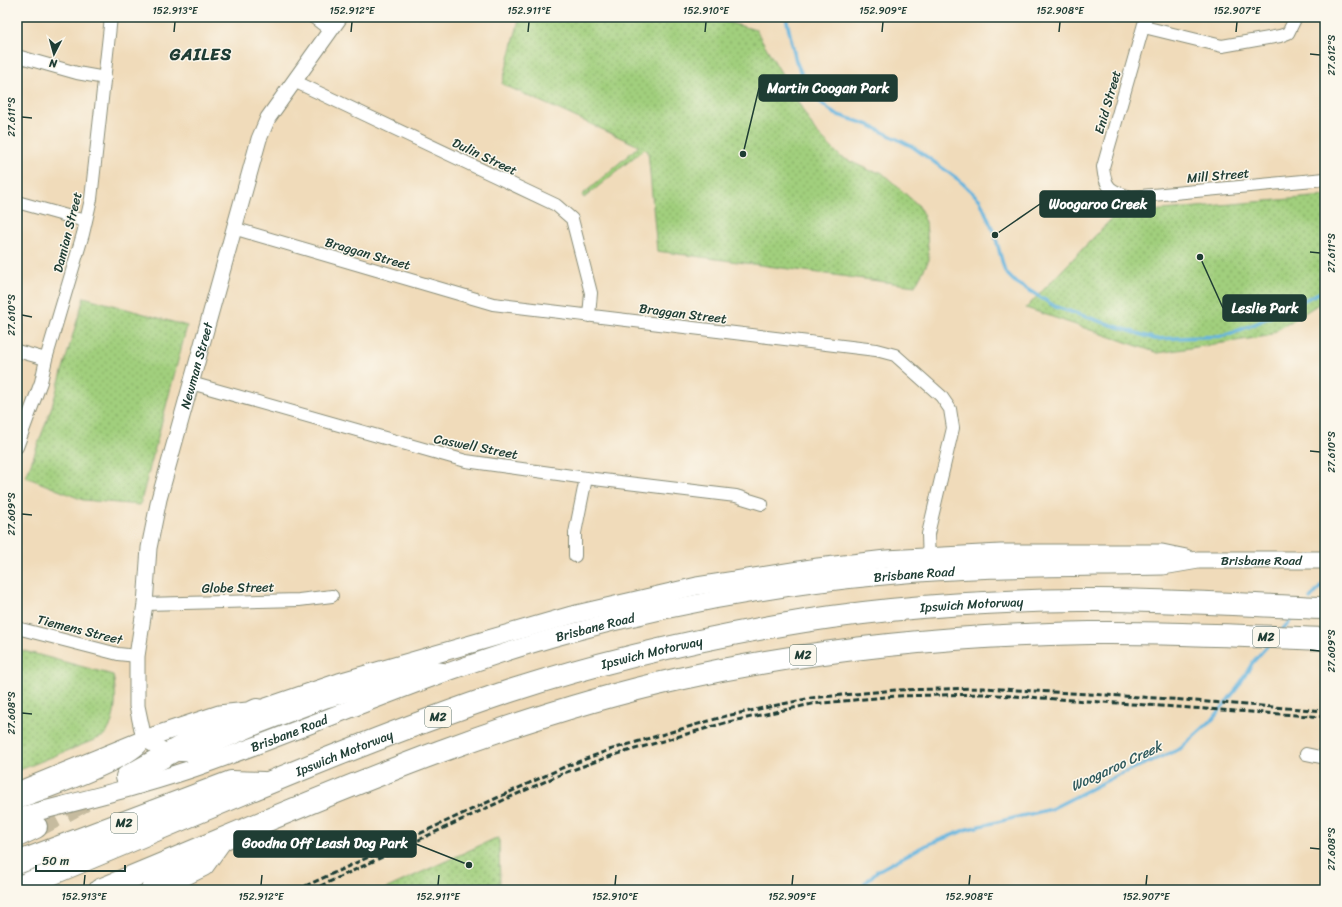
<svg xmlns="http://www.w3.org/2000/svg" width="1342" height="907" viewBox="0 0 1342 907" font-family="Sriracha,sans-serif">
	<defs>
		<pattern id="green-dots" width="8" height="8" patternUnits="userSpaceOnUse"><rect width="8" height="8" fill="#a1cf7d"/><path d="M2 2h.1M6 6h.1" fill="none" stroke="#83a967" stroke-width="1.8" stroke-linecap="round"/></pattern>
	</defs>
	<rect width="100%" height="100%" fill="#fbf7ec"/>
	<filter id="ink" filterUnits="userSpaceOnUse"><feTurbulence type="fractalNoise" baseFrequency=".025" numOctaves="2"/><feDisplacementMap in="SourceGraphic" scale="8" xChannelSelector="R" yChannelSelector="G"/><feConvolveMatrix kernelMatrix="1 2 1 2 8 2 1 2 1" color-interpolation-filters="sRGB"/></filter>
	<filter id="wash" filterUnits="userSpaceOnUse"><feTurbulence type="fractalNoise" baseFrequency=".012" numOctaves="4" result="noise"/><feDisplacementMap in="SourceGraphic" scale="16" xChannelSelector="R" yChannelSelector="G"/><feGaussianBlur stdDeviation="0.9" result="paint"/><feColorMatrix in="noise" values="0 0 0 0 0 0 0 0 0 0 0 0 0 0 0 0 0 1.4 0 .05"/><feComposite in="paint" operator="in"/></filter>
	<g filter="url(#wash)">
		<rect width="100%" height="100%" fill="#f0dbba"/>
		<path fill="url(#green-dots)" stroke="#608658" d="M 520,17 L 574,17 L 586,20 L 592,17 L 708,17 L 756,30 L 815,131 L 841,157 L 871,171 L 881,172 L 919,206 L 926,222 L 929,260 L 915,286 L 657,251 L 648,151 L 644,149 L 584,198 L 582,195 L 639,146 L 502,84 Z
			M 1325,196 L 1325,300 L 1268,336 L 1158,353 L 1026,308 L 1116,214 Z
			M 84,297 L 187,326 L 140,505 L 83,500 L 26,477 L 52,406 Z
			M 17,649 L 113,675 C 117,694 117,721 104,736 L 17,771 Z
			M 499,838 L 500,890 L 383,890 L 494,839 Z"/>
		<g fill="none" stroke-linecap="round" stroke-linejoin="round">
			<path stroke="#63b4de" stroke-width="3.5" d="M 786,17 L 796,61 L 810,94 L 835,114 L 869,125 L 913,147 L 959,180 L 980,200 L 995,235 L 1005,272 L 1014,281 L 1056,307 L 1155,339 L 1224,336 L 1255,324 L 1325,290
				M 1310,599 L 1325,582
				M 1283,629 L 1295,615
				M 862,890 L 865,883 L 877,871 L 924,846 L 968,829 L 1051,809 L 1118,775 L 1180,749 L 1213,719 L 1238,687 L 1253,662 L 1268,645"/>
		</g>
	</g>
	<g filter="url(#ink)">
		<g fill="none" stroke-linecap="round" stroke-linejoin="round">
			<path stroke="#c6bb9f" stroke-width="22" stroke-dasharray="22 11" stroke-linecap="butt" d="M 36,827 L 86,800"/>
			<defs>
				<path id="minor" d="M 313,17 L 330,30
					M 1146,17 L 1103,167 C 1105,188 1110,191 1131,197 L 1325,179
					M 1144,27 L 1222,46 L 1280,36 L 1288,33 L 1296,17
					M 17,56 L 77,73 L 105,78
					M 294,81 L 556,205 L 572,219 L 591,293 L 589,316
					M 17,202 L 85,221
					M 233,228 L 493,304 L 876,350 L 895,355 L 941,396 L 950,409 L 953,428 L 928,534 L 929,565
					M 17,351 L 46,359
					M 191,383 L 466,461 L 586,478 L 736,496 L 762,504
					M 17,447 L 41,382 L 46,359 L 83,234 L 91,199 L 111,17
					M 575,556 L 575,533 L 586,478
					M 145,604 L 299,600 L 332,596
					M 17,628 L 118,654 L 137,656
					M 1306,754 L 1325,758"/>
				<g id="tertiary">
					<path id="s1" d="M 144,739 L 137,706 L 137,656 L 145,604 L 149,548 L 159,499 L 259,139 L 268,118 L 340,17"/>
					<path d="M 144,739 L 168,753 L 193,754 L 258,726 L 326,700 L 432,669 L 446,671"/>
					<path d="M 17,801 C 43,792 127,763 141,744"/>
				</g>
				<g id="secondary">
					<path d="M 17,791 L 144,739 L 219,714 L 257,710 L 339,682 L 572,615 L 697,586 L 818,567 L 886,559 L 1001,553 L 1162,553 L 1186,558"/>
					<path id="s2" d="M 17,817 C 82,800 148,785 211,762 C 329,720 443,668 563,635 C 668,606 775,586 884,576 C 976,567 1070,568 1163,566 L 1198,560 L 1325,560"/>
				</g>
				<g id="motorway">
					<path d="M 127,777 L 198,737 L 257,710"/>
					<path d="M 17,836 L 36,827"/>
					<path d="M 17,863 L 231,782 L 263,783"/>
					<path id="s3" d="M 17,888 C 181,821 343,747 510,691 C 596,663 686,642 775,626 C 875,608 978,601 1080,600 C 1162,599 1243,605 1325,608"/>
					<path d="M 100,890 C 291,812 478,724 679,679 C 814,649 951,635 1090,633 C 1168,632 1247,636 1325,639"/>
					<path d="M 152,890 L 203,865 L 221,840"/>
				</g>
			</defs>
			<use href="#minor" stroke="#888c77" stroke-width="14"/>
			<use href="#tertiary" stroke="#888c77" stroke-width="17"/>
			<use href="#secondary" stroke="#888c77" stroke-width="19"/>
			<use href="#motorway" stroke="#888c77" stroke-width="24"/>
			<use href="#minor" stroke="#fff" stroke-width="12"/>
			<use href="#tertiary" stroke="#fff" stroke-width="15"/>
			<use href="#secondary" stroke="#fff" stroke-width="17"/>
			<use href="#motorway" stroke="#fff" stroke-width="22"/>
			<path stroke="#1f3d34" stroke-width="3" stroke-dasharray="6 3" stroke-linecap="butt" d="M 297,890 L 562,768 L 609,750 L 726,716 L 811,698 L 896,690 L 983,688 L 1157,698 L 1325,711
				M 312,890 L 508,798 L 564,773 L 611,756 L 728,722 L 812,704 L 896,696 L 983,694 L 1325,717"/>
		</g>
	</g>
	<path fill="none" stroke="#1f3d34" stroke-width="1.5" d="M 174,32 L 175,22M 351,32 L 352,22M 528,32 L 529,22M 705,32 L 706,22M 882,32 L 883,22M 1059,32 L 1060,22M 1236,32 L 1237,22M 1310,54 L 1320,55M 22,117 L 32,118M 1310,252 L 1320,253M 22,315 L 32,317M 1310,451 L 1320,452M 22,514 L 32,515M 1310,650 L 1320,651M 22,713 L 32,714M 1310,848 L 1320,849M 84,885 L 85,875M 261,885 L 262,875M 438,885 L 439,875M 615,885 L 616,875M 792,885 L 793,875M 969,885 L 970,875M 1146,885 L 1147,875"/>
	<g text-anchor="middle" stroke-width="3" stroke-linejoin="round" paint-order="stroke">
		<g fill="#fbf7ec" stroke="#61756b" stroke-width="1">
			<rect x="1253" y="627" width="26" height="20" rx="3"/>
			<rect x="790" y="645" width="26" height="20" rx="3"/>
			<rect x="425" y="707" width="26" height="20" rx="3"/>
			<rect x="111" y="813" width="26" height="20" rx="3"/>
		</g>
		<g font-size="12" font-weight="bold" fill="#1f3d34">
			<text x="1266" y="641">M2</text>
			<text x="803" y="659">M2</text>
			<text x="438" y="721">M2</text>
			<text x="124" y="827">M2</text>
		</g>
		<g font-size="13" fill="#1f3d34" stroke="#fbf7ec">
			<text transform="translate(1107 102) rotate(-74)" y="5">Enid Street</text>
			<text transform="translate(485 156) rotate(25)" y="5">Dulin Street</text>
			<text transform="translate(1218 175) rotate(-5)" y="5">Mill Street</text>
			<text transform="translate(67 232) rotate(-76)" y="5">Damian Street</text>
			<text transform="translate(368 253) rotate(16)" y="5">Braggan Street</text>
			<text transform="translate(683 313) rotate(7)" y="5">Braggan Street</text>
			<text dy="5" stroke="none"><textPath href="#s1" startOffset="381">Newman Street</textPath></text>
			<text transform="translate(476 446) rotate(11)" y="5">Caswell Street</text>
			<text dy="5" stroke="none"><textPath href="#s2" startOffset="1281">Brisbane Road</textPath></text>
			<text dy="5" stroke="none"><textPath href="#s2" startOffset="933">Brisbane Road</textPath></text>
			<text transform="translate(238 587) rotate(-1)" y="5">Globe Street</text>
			<text dy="5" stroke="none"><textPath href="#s3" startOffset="1002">Ipswich Motorway</textPath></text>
			<text dy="5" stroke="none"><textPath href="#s2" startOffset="609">Brisbane Road</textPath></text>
			<text transform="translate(80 629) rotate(14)" y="5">Tiemens Street</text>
			<text dy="5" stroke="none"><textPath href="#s3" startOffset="678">Ipswich Motorway</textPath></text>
			<text dy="5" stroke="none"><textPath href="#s2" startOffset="285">Brisbane Road</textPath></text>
			<text dy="5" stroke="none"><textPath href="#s3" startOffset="354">Ipswich Motorway</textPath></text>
		</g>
		<g font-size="14" font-style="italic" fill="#305b5e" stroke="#fbf7ec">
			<text transform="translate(1116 766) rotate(-25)" y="5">Woogaroo Creek</text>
		</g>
		<g font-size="17" font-weight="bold" letter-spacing="1" fill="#1f3d34" stroke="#fbf7ec">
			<text x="201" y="60">GAILES</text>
		</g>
	</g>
	<path fill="none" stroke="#1f3d34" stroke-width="1.5" d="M743 154L759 88M995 235L1040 204M1200 257L1223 308M469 865L416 844"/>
	<g fill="#1f3d34" stroke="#fbf7ec" stroke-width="1.5">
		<circle cx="743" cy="154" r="4"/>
		<circle cx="995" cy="235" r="4"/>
		<circle cx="1200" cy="257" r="4"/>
		<circle cx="469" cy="865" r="4"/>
	</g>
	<g fill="#1f3d34" stroke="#1f3d34" stroke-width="1.5">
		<rect x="759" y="75" width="138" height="26" rx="4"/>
		<rect x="1040" y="191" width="115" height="26" rx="4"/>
		<rect x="1223" y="295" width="83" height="26" rx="4"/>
		<rect x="234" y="831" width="182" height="26" rx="4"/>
	</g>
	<g font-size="14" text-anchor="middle" font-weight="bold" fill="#fff">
		<text x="828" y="93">Martin Coogan Park</text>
		<text x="1098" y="209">Woogaroo Creek</text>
		<text x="1265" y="313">Leslie Park</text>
		<text x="325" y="848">Goodna Off Leash Dog Park</text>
	</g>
	<rect width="1342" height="907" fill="none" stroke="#fbf7ec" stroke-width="44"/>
	<g transform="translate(54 54) rotate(186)" stroke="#fbf7ec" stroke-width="3" paint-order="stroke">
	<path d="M0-3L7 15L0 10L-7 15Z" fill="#1f3d34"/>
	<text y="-6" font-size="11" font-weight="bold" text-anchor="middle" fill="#1f3d34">N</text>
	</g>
	<path d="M36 865v6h89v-6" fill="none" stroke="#1f3d34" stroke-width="2"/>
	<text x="42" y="865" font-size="12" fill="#1f3d34" stroke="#fbf7ec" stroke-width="3" paint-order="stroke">50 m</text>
	<rect x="22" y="22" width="1298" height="863" fill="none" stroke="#1f3d34" stroke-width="1.5"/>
	<g font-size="10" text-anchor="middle" fill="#1f3d34">
		<text x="175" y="14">152.913°E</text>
		<text x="352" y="14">152.912°E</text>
		<text x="529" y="14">152.911°E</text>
		<text x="706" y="14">152.910°E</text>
		<text x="883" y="14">152.909°E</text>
		<text x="1060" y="14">152.908°E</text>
		<text x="1237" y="14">152.907°E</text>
		<text transform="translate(1331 55) rotate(-90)" y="4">27.612°S</text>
		<text transform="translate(11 117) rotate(-90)" y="4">27.611°S</text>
		<text transform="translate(1331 253) rotate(-90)" y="4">27.611°S</text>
		<text transform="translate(11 315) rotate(-90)" y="4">27.610°S</text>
		<text transform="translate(1331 452) rotate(-90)" y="4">27.610°S</text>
		<text transform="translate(11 514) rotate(-90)" y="4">27.609°S</text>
		<text transform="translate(1331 651) rotate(-90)" y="4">27.609°S</text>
		<text transform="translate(11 713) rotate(-90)" y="4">27.608°S</text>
		<text transform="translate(1331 849) rotate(-90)" y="4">27.608°S</text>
		<text x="84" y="900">152.913°E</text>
		<text x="261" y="900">152.912°E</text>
		<text x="438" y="900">152.911°E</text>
		<text x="615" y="900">152.910°E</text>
		<text x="792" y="900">152.909°E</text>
		<text x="969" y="900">152.908°E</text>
		<text x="1146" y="900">152.907°E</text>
	</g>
</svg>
